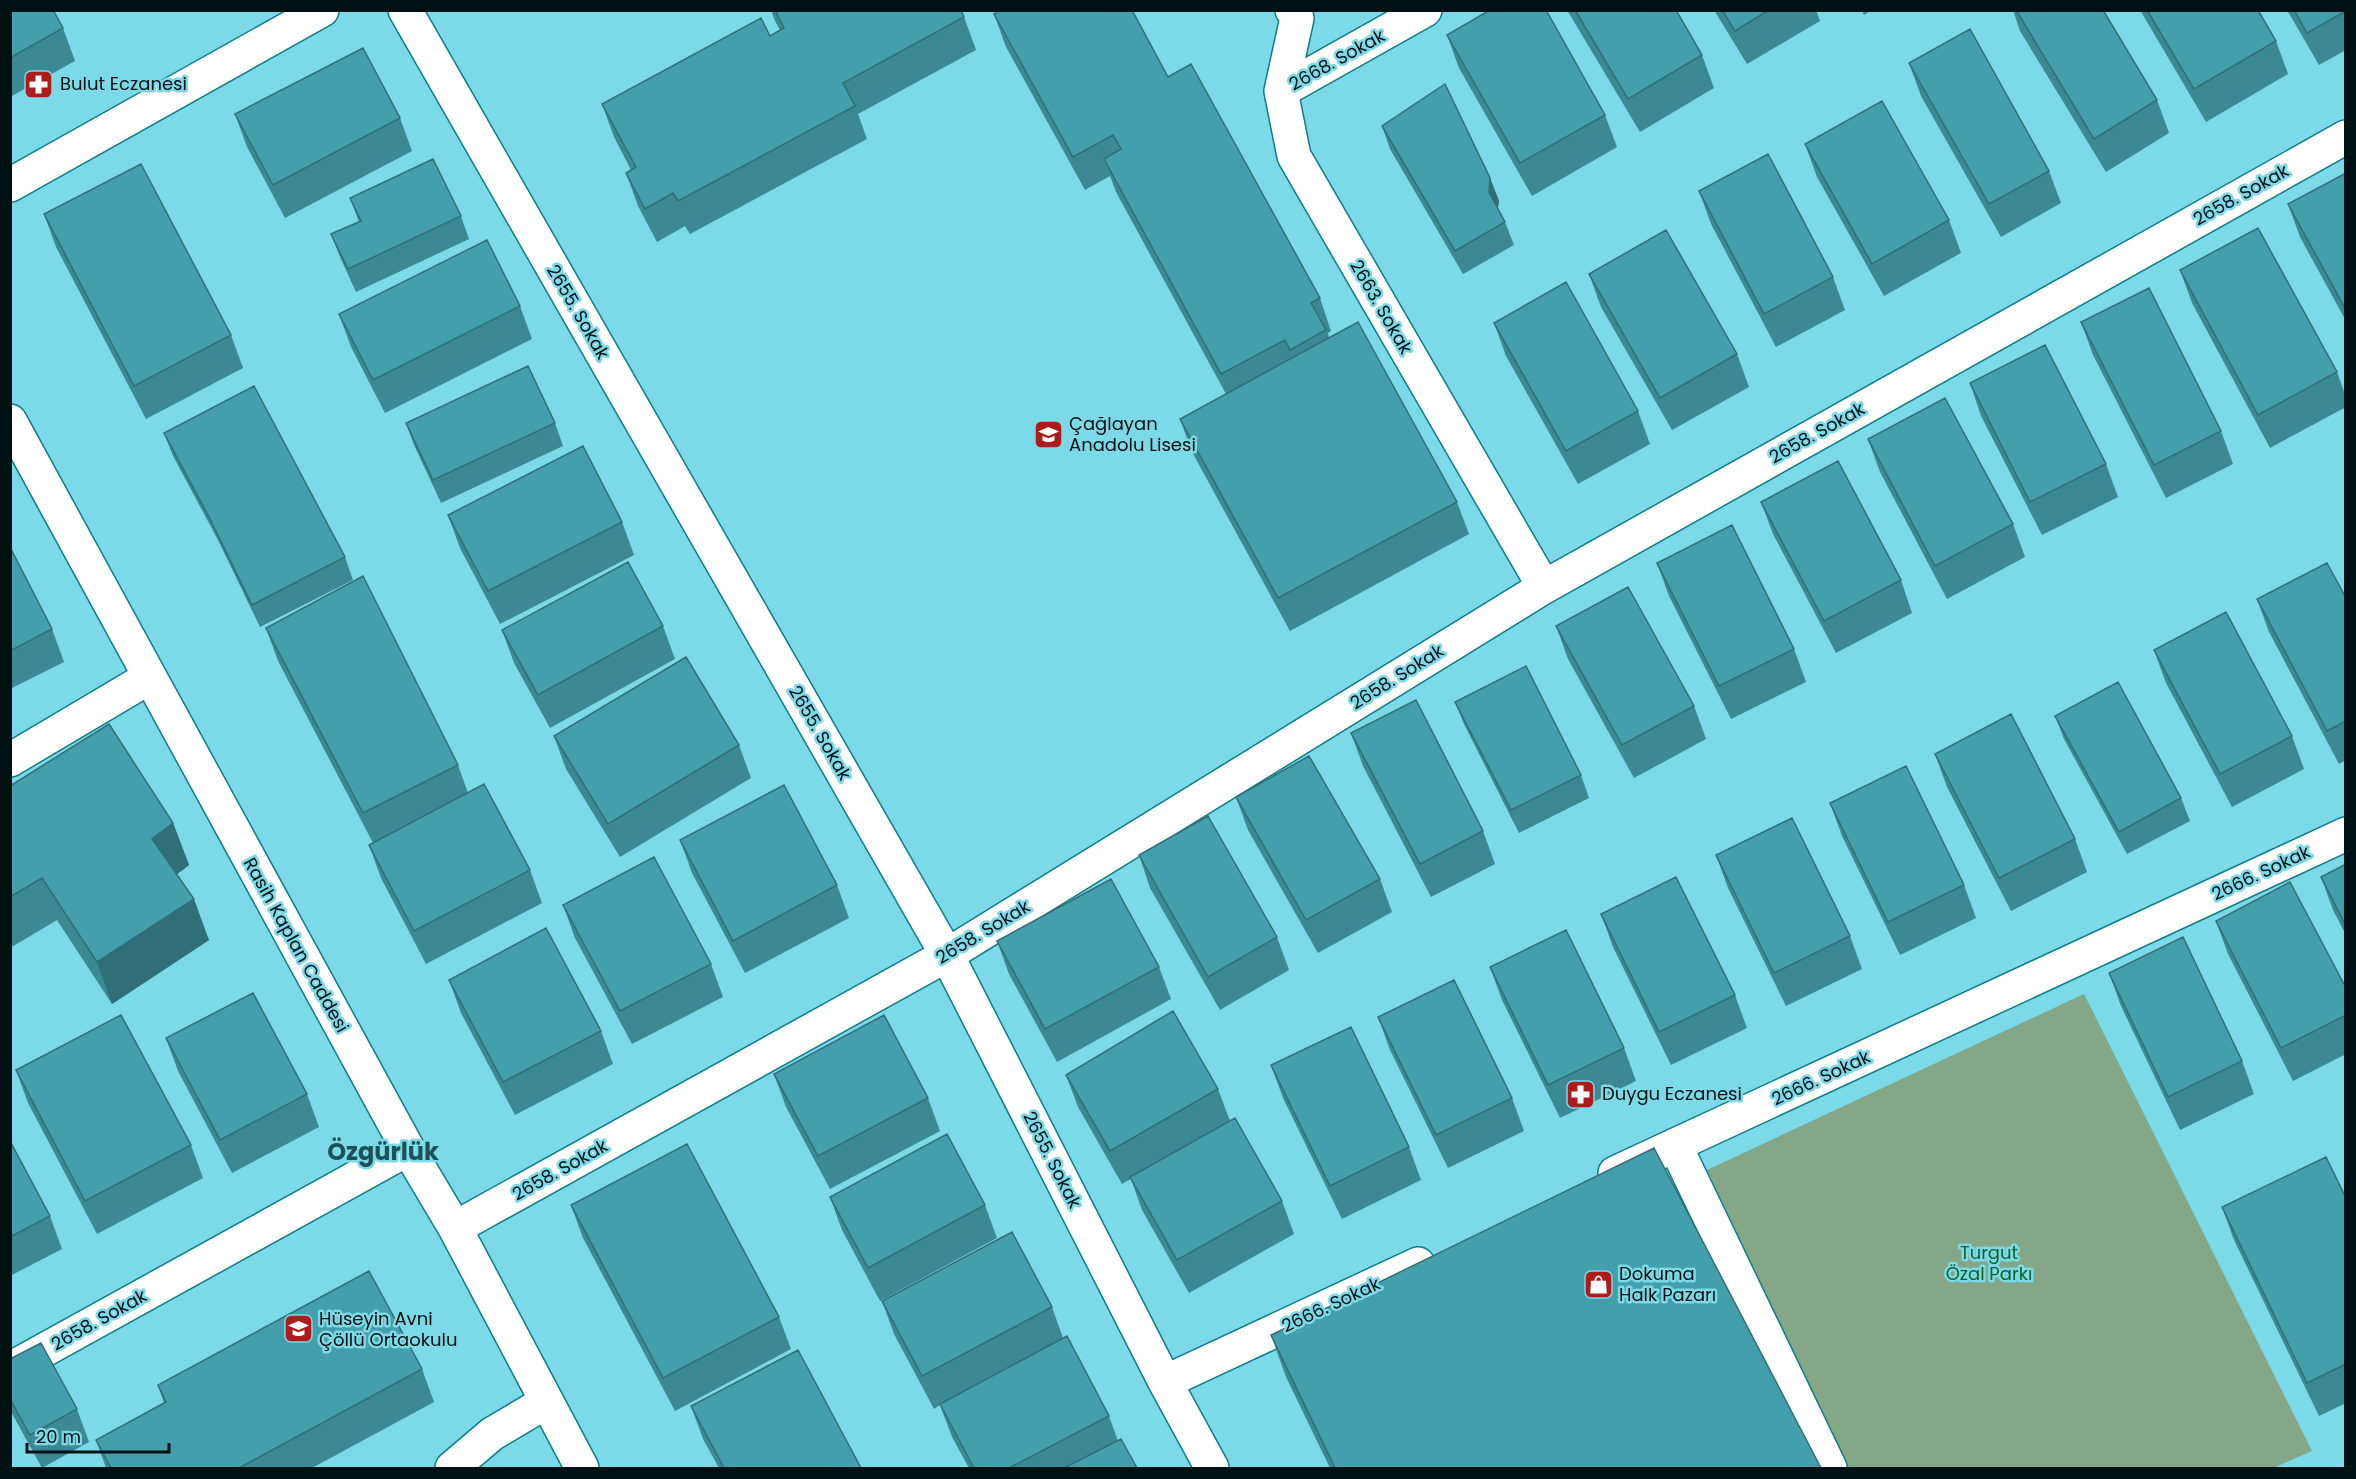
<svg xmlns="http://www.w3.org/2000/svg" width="2356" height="1479" viewBox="0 0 2356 1479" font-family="Poppins,sans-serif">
	<rect width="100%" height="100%" fill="#7cd9e7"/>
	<path fill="#84a787" d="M 2084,994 L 2312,1451 L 2273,1468 L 1849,1468 L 1707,1170 Z"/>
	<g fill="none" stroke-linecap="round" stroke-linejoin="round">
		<defs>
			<path id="minor" d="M 405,10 L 947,955 L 1165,1382 L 1212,1468
				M 1292,10 L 1297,18 L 1281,91 L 1294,156 L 1544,587
				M 1281,91 L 1425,10
				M 10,185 L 322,10
				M 10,421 L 408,1149 L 455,1228 L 582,1468
				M 10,760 L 150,677
				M 1675,1145 L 1830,1468
				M 1615,1173 L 2346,834
				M 455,1228 L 947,955 L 1544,587 L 2346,137
				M 10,1369 L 408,1149
				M 1165,1382 L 1418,1264
				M 452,1468 L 492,1434 L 546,1402"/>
		</defs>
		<use href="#minor" stroke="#0b7d8a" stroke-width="36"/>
		<use href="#minor" stroke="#fff" stroke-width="33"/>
	</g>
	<path fill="#3a8994" d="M 10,10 L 63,28 L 75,61 L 10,97 Z
		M 771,10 L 961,10 L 964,17 L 976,50 L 858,114 L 867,139 L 690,234 L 685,226 L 657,242 L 638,206 L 626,173 L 631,170 L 614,137 L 602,104 L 770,36 L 780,30 L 775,21 Z
		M 1567,10 L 1676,10 L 1702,55 L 1714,88 L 1640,132 Z
		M 1714,10 L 1816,10 L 1820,21 L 1747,64 Z
		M 1862,10 L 1872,10 L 1864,15 Z
		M 2013,10 L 2103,10 L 2157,100 L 2169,133 L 2106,172 L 2020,31 Z
		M 2140,10 L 2258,10 L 2276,41 L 2288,74 L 2206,122 Z
		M 2287,10 L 2346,10 L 2346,50 L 2319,65 Z
		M 994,14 L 1168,77 L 1320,298 L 1331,331 L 1328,333 L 1329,338 L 1457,502 L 1469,534 L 1290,631 L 1192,452 L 1180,419 L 1226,394 L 1116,192 L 1110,176 L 1085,190 L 1006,47 Z
		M 1447,35 L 1605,115 L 1617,147 L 1532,196 L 1459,68 Z
		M 1909,63 L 2049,171 L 2061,203 L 2001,237 L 1921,96 Z
		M 235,114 L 400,118 L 412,151 L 285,218 L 247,147 Z
		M 1382,126 L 1490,178 L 1499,201 L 1498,208 L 1505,222 L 1514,245 L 1463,274 L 1390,149 Z
		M 1805,144 L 1949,220 L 1961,253 L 1884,296 L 1817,177 Z
		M 2346,173 L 2346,321 L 2300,237 L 2288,204 Z
		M 1699,191 L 1833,277 L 1845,310 L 1776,347 L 1711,224 Z
		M 350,198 L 461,216 L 469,239 L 356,292 L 340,257 L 331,234 L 359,222 Z
		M 44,214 L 231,335 L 243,368 L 146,419 L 56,247 Z
		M 2180,270 L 2337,372 L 2346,397 L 2346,407 L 2270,448 L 2192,303 Z
		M 1589,274 L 1737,354 L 1749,387 L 1672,430 L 1601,307 Z
		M 520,306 L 532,339 L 385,413 L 351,347 L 339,314 Z
		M 2081,322 L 2221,431 L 2233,464 L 2166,498 L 2093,355 Z
		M 1494,323 L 1638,411 L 1650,444 L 1578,484 L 1506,356 Z
		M 1970,383 L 2106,464 L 2118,497 L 2042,535 L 1981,416 Z
		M 406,423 L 555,423 L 563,446 L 441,503 L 414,445 Z
		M 164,433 L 345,557 L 353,580 L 260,627 L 218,540 L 173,456 Z
		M 1868,439 L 2013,524 L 2025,557 L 1947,599 L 1880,472 Z
		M 1761,502 L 1901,580 L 1912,613 L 1836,653 L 1773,534 Z
		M 448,515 L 622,522 L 634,555 L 500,624 L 460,548 Z
		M 10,547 L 52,629 L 64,662 L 10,689 Z
		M 1657,563 L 1794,649 L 1806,682 L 1731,719 L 1669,596 Z
		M 2346,598 L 2346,760 L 2339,764 L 2269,632 L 2257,599 Z
		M 663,626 L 675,659 L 550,728 L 514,663 L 502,630 Z
		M 1556,626 L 1694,706 L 1706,739 L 1634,778 L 1568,659 Z
		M 266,628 L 458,765 L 468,793 L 530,870 L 542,903 L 426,964 L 381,878 L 369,845 L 373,843 L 278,661 Z
		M 2154,650 L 2292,736 L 2304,769 L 2232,807 L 2166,683 Z
		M 1455,702 L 1581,775 L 1589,798 L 1519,833 L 1464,724 Z
		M 2055,716 L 2181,798 L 2190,821 L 2127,854 L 2064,739 Z
		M 1351,733 L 1483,831 L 1495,864 L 1431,897 L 1363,766 Z
		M 554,736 L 739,745 L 751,778 L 620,857 L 566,769 Z
		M 1935,754 L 2075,839 L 2087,872 L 2011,911 L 1947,787 Z
		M 10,786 L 173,823 L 189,865 L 177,874 L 209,940 L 112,1004 L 57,920 L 10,948 Z
		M 1236,797 L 1380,879 L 1392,912 L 1318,953 L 1248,830 Z
		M 1830,803 L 1964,885 L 1976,918 L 1900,955 L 1842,836 Z
		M 680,840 L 837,885 L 849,918 L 745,973 L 692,873 Z
		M 1139,855 L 1277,937 L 1289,970 L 1220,1010 L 1150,888 Z
		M 1716,855 L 1850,936 L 1862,969 L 1786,1006 L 1728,888 Z
		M 2346,864 L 2346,935 L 2333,910 L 2321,877 Z
		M 563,905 L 711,964 L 723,997 L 632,1044 L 575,938 Z
		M 1601,914 L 1735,995 L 1747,1028 L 1671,1065 L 1613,947 Z
		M 2216,921 L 2346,988 L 2346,1054 L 2293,1081 L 2228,954 Z
		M 997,941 L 1159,967 L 1171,999 L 1057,1062 L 1009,974 Z
		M 1490,967 L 1624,1048 L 1636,1081 L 1560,1118 L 1502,1000 Z
		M 2109,973 L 2242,1061 L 2254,1094 L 2180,1130 L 2121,1006 Z
		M 449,980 L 601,1031 L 613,1064 L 515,1115 L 461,1013 Z
		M 1378,1017 L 1512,1098 L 1524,1131 L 1448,1168 L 1390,1050 Z
		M 166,1038 L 307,1094 L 319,1127 L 232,1173 L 178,1071 Z
		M 1271,1065 L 1409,1147 L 1421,1180 L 1342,1219 L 1283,1098 Z
		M 16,1070 L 191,1145 L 203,1178 L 97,1234 L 28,1103 Z
		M 774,1074 L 928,1098 L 940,1131 L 830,1189 L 786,1107 Z
		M 1066,1075 L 1218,1089 L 1230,1121 L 1282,1201 L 1294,1234 L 1189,1293 L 1142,1210 L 1131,1179 L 1122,1184 L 1078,1107 Z
		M 10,1141 L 50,1216 L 62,1249 L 10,1276 Z
		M 830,1197 L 985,1205 L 997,1238 L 880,1301 L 842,1230 Z
		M 2346,1198 L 2346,1403 L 2319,1416 L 2234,1240 L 2222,1207 Z
		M 571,1205 L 779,1317 L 791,1349 L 675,1411 L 583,1238 Z
		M 882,1301 L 1052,1307 L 1063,1338 L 1109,1416 L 1118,1441 L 1137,1468 L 969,1468 L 952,1437 L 940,1405 L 934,1409 L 894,1334 Z
		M 1271,1335 L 1821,1468 L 1330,1468 L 1286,1377 Z
		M 10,1359 L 77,1409 L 89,1442 L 42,1468 L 10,1410 Z
		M 422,1369 L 434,1402 L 312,1468 L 106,1468 L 96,1440 L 164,1403 L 158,1385 Z
		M 691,1406 L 861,1468 L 719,1468 L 703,1439 Z"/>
	<path fill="#306f78" d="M 1490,178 L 1499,201 L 1497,214 L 1489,192 Z
		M 173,823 L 189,865 L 168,881 L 152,839 Z
		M 194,899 L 209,940 L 112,1004 L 97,962 Z"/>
	<path fill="#449fac" stroke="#306f78" stroke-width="1.5" d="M 10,10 L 53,10 L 63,28 L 10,58 Z
		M 775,10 L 961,10 L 964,17 L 843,83 L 855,106 L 678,201 L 673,193 L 645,209 L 626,173 L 636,167 L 602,104 L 761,18 L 770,36 L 784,28 Z
		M 1000,10 L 1132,10 L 1168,77 L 1191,64 L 1320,298 L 1311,303 L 1326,330 L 1290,350 L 1285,340 L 1221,374 L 1104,159 L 1121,149 L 1113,135 L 1073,157 L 994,14 Z
		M 1490,10 L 1546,10 L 1605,115 L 1520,163 L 1447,35 Z
		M 1575,10 L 1676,10 L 1702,55 L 1628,99 Z
		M 1722,10 L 1769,10 L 1735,31 Z
		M 2016,10 L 2103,10 L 2157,100 L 2094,139 Z
		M 2147,10 L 2258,10 L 2276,41 L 2194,89 Z
		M 2294,10 L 2346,10 L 2346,11 L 2307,33 Z
		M 1970,29 L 2049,171 L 1989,204 L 1909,63 Z
		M 363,48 L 400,118 L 273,185 L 235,114 Z
		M 1445,84 L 1490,178 L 1489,192 L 1505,222 L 1455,251 L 1382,126 Z
		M 1882,101 L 1949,220 L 1872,264 L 1805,144 Z
		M 1768,154 L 1833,277 L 1764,314 L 1699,191 Z
		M 433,159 L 461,216 L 348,269 L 331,234 L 361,221 L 350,198 Z
		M 141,164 L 231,335 L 134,386 L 44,214 Z
		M 2346,173 L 2346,310 L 2288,204 Z
		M 2258,228 L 2337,372 L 2258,415 L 2180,270 Z
		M 1666,230 L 1737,354 L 1660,398 L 1589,274 Z
		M 487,240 L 520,306 L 373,380 L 339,314 Z
		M 1566,282 L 1638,411 L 1566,451 L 1494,323 Z
		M 2149,288 L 2221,431 L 2154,465 L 2081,322 Z
		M 1358,322 L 1457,502 L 1278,598 L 1180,419 Z
		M 2045,345 L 2106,464 L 2030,502 L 1970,383 Z
		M 528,366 L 555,423 L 433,480 L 406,423 Z
		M 254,386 L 345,557 L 252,605 L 209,517 L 164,433 Z
		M 1945,398 L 2013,524 L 1935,566 L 1868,439 Z
		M 583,446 L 622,522 L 488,591 L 448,515 Z
		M 1838,461 L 1901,580 L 1824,621 L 1761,502 Z
		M 1732,525 L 1794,649 L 1719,686 L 1657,563 Z
		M 10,547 L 52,629 L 10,651 Z
		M 628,562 L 663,626 L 538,695 L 502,630 Z
		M 2327,563 L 2346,598 L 2346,721 L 2327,731 L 2257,599 Z
		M 363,576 L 458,765 L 363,813 L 266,628 Z
		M 1628,587 L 1694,706 L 1622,745 L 1556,626 Z
		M 2226,612 L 2292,736 L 2220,774 L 2154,650 Z
		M 686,657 L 739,745 L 608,824 L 554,736 Z
		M 1526,666 L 1581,775 L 1511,810 L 1455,702 Z
		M 2118,682 L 2181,798 L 2119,832 L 2055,716 Z
		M 1416,700 L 1483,831 L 1420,864 L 1351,733 Z
		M 2011,714 L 2075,839 L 1999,878 L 1935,754 Z
		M 109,724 L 173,823 L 152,839 L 194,899 L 97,962 L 42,878 L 10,897 L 10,786 Z
		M 1309,756 L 1380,879 L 1306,920 L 1236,797 Z
		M 1906,766 L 1964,885 L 1888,922 L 1830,803 Z
		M 484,784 L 530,870 L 414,931 L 369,845 Z
		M 784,785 L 837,885 L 733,941 L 680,840 Z
		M 1208,816 L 1277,937 L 1208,977 L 1139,855 Z
		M 1792,818 L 1850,936 L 1774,973 L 1716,855 Z
		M 654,857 L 711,964 L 620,1011 L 563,905 Z
		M 2346,864 L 2346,926 L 2321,877 Z
		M 1676,877 L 1735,995 L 1659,1032 L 1601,914 Z
		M 1111,879 L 1159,967 L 1045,1029 L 997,941 Z
		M 2290,882 L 2346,988 L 2346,1015 L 2281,1048 L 2216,921 Z
		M 546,928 L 601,1031 L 503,1082 L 449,980 Z
		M 1566,930 L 1624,1048 L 1548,1085 L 1490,967 Z
		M 2183,937 L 2242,1061 L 2168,1097 L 2109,973 Z
		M 1454,980 L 1512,1098 L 1436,1135 L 1378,1017 Z
		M 253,993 L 307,1094 L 220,1140 L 166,1038 Z
		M 1173,1011 L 1218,1089 L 1110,1151 L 1066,1075 Z
		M 121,1015 L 191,1145 L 85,1201 L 16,1070 Z
		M 884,1015 L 928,1098 L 818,1156 L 774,1074 Z
		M 1351,1027 L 1409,1147 L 1330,1186 L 1271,1065 Z
		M 1235,1118 L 1282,1201 L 1177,1260 L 1130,1177 Z
		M 947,1134 L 985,1205 L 868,1268 L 830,1197 Z
		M 10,1141 L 50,1216 L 10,1237 Z
		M 687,1144 L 779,1317 L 663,1378 L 571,1205 Z
		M 1654,1148 L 1821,1468 L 1335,1468 L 1271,1335 Z
		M 2326,1157 L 2346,1198 L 2346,1364 L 2307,1383 L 2222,1207 Z
		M 1012,1232 L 1052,1307 L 922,1376 L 882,1301 Z
		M 369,1271 L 422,1369 L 239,1468 L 111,1468 L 96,1440 L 166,1402 L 158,1385 Z
		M 1067,1336 L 1109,1416 L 1009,1468 L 974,1468 L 940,1404 Z
		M 41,1343 L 77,1409 L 30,1435 L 10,1399 L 10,1359 Z
		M 798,1350 L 861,1468 L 724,1468 L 691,1406 Z
		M 1121,1439 L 1137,1468 L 1064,1468 Z"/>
	<defs>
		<symbol id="pharmacy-square" viewBox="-11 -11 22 22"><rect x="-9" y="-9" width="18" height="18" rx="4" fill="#ad1b1a" stroke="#7cd9e7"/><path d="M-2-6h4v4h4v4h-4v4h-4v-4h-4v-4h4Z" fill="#fff"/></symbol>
		<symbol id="school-square" viewBox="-11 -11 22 22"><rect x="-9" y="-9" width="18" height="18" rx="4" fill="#ad1b1a" stroke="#7cd9e7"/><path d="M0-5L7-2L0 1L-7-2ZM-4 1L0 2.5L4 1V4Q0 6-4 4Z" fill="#fff"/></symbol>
		<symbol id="shop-square" viewBox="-11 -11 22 22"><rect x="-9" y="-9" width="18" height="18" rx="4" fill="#ad1b1a" stroke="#7cd9e7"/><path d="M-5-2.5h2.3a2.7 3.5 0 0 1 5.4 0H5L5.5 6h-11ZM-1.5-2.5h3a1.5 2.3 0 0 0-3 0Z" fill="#fff"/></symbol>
	</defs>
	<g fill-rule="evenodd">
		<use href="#pharmacy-square" x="22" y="68" width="33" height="33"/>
		<use href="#school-square" x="1032" y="418" width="33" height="33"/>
		<use href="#pharmacy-square" x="1564" y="1078" width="33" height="33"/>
		<use href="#shop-square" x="1582" y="1268" width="33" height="33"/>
		<use href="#school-square" x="282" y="1312" width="33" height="33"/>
	</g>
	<g text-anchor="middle" stroke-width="5" stroke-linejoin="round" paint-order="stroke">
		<g font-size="18" fill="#001114" stroke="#7cd9e7">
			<text transform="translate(1337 60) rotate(-29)" y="6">2668. Sokak</text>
			<text transform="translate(2241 195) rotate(-29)" y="6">2658. Sokak</text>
			<text transform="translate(1381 307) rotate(60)" y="6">2663. Sokak</text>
			<text transform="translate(578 312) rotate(60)" y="6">2655. Sokak</text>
			<text transform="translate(1817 433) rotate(-29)" y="6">2658. Sokak</text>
			<text transform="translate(1397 677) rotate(-32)" y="6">2658. Sokak</text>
			<text transform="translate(820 733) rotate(60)" y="6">2655. Sokak</text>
			<text transform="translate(2261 873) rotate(-25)" y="6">2666. Sokak</text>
			<text transform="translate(983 932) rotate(-31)" y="6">2658. Sokak</text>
			<text transform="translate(296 945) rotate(61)" y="6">Rasih Kaplan Caddesi</text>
			<text transform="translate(1821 1078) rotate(-25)" y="6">2666. Sokak</text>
			<text transform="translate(1052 1160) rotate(63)" y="6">2655. Sokak</text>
			<text transform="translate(560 1170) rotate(-29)" y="6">2658. Sokak</text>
			<text transform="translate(1331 1305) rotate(-25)" y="6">2666. Sokak</text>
			<text transform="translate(99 1320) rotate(-29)" y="6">2658. Sokak</text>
		</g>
		<g font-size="18" fill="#001114" stroke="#7cd9e7" text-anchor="start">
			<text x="60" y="90">Bulut Eczanesi</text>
			<text x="1069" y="430">Çağlayan<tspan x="1069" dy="21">Anadolu Lisesi</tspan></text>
			<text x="1602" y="1100">Duygu Eczanesi</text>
			<text x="1619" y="1280">Dokuma<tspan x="1619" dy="21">Halk Pazarı</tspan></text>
			<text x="319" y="1325">Hüseyin Avni<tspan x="319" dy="21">Çöllü Ortaokulu</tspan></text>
		</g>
		<g font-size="18" fill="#106127" stroke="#7cd9e7">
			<text x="1989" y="1259">Turgut<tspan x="1989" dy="21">Özal Parkı</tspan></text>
		</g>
		<g font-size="24" font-weight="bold" fill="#1e5157" stroke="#7cd9e7">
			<text x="383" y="1160">Özgürlük</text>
		</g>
	</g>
	<rect width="2356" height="1479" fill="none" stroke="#001114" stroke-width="24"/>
	<path d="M27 1443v9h142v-9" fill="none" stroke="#001114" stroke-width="3"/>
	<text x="36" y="1443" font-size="18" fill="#001114" stroke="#7cd9e7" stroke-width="4.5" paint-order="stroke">20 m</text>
</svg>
